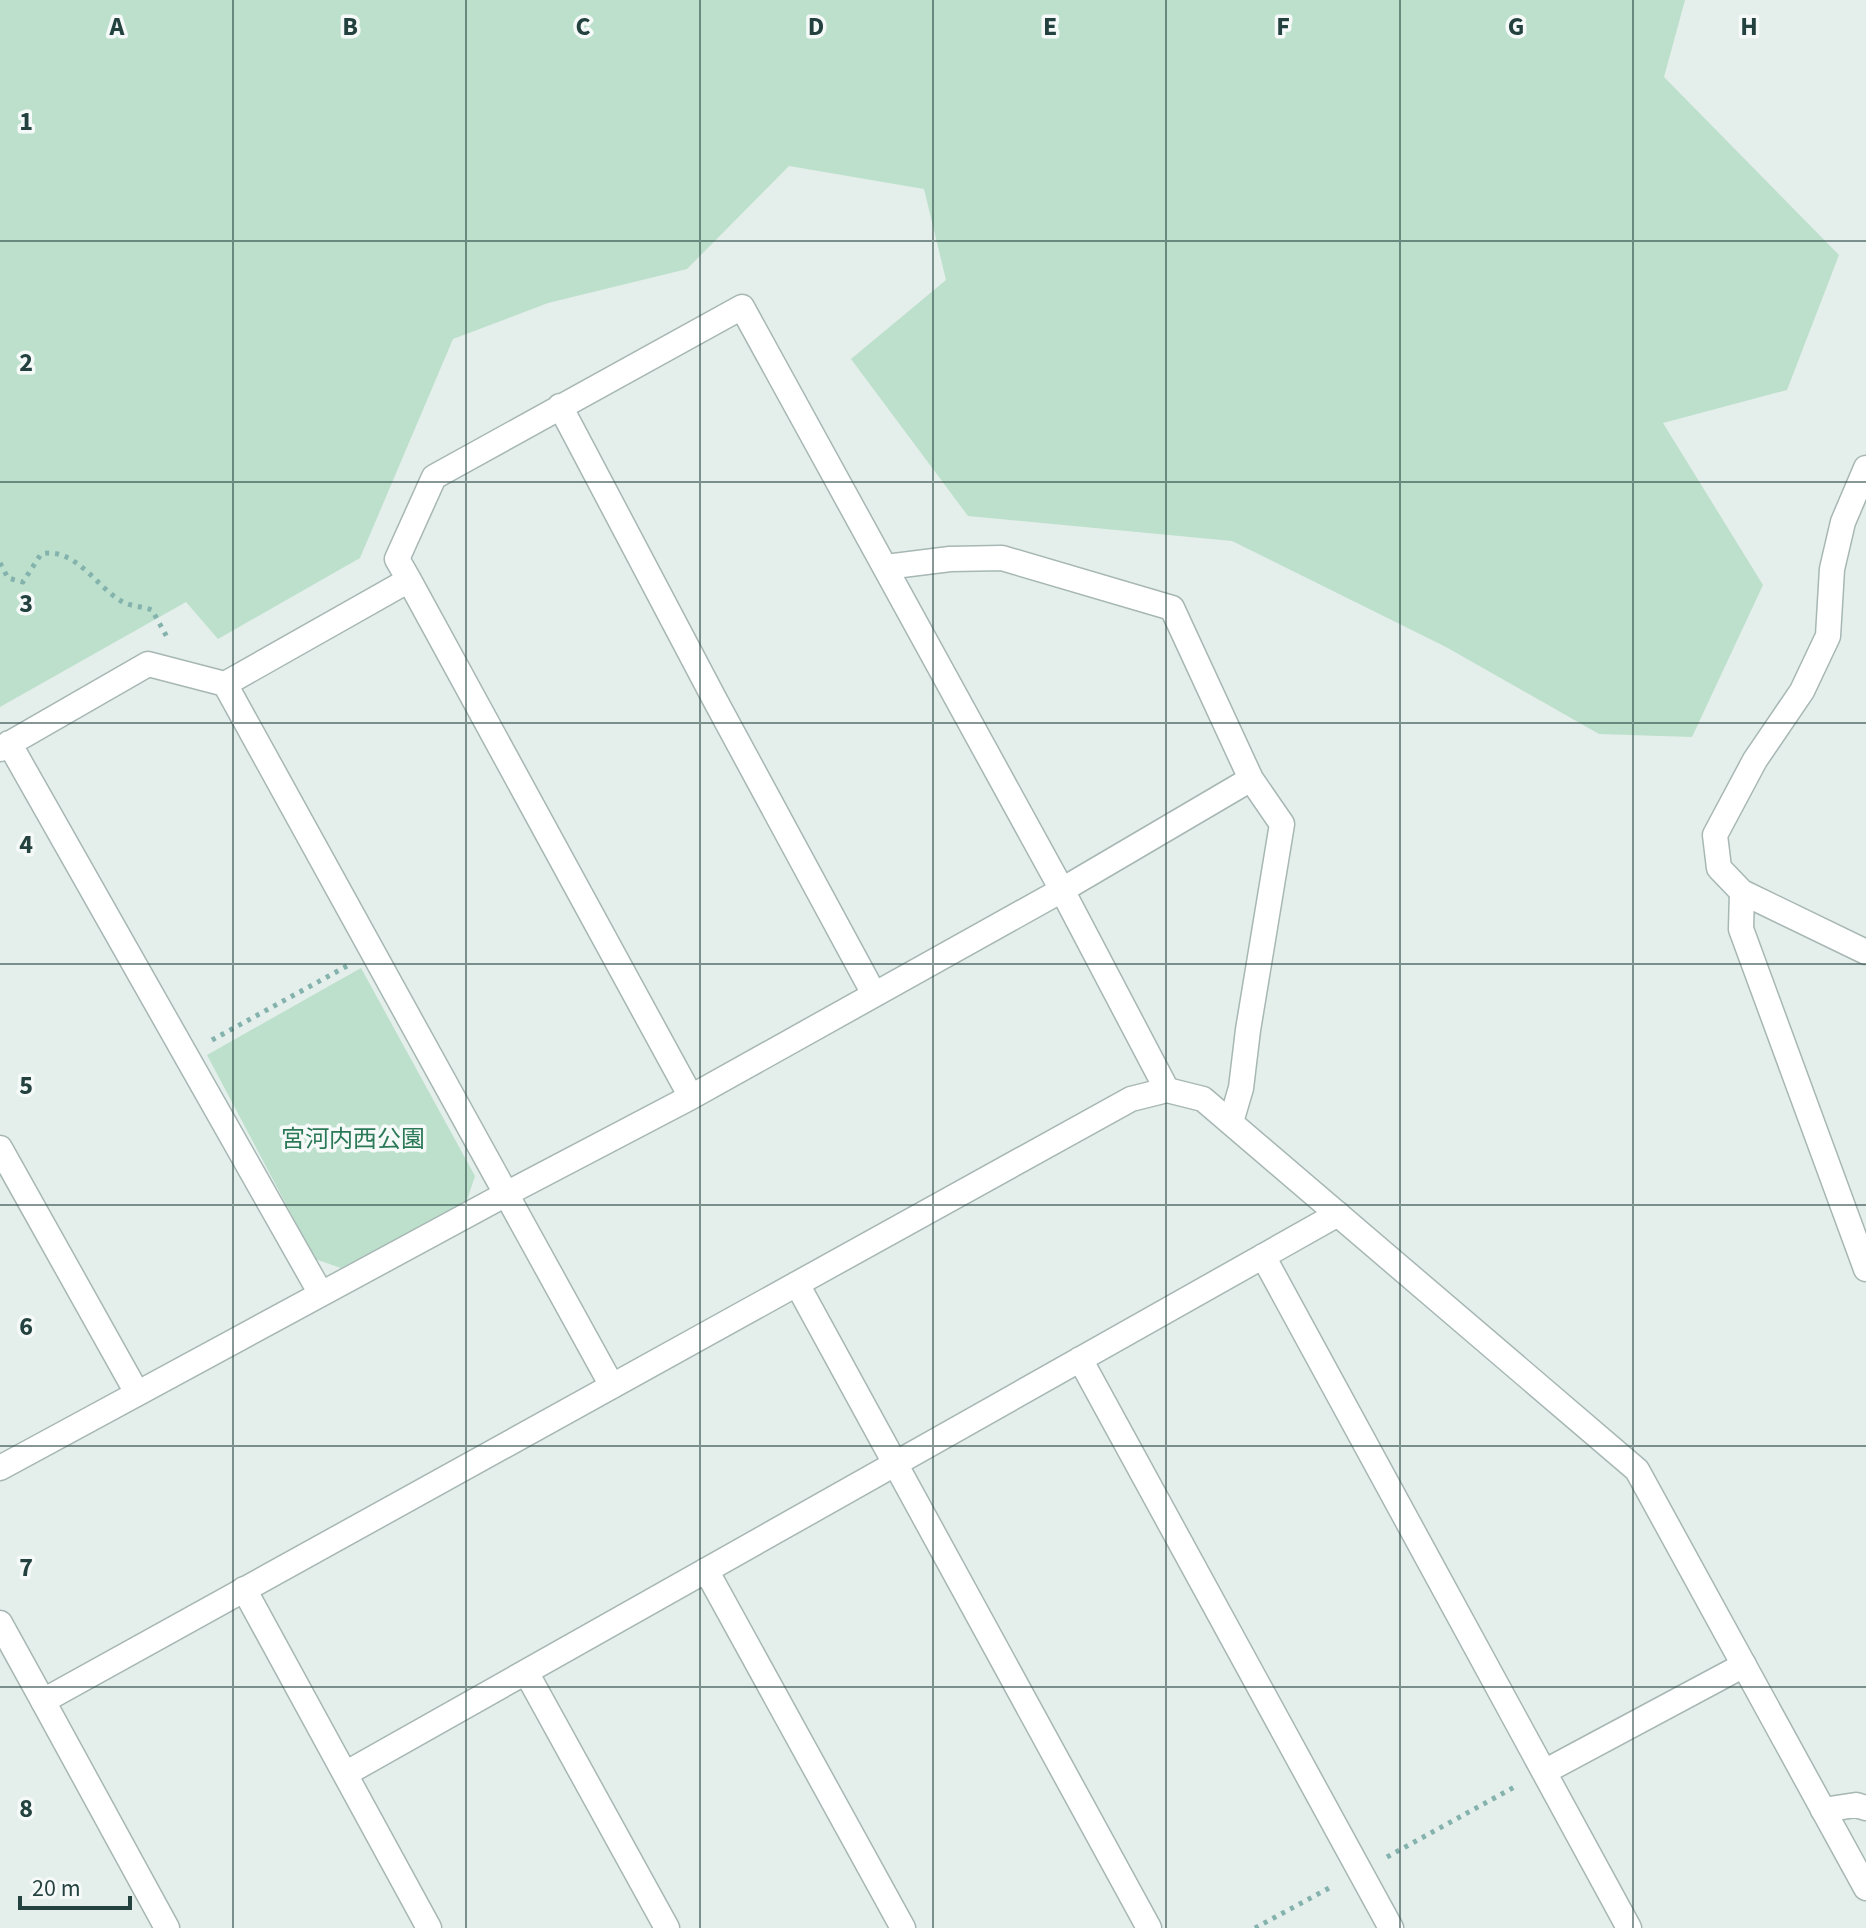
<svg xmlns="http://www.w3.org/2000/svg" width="1866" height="1928" viewBox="0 0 1866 1928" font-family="'Source Sans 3','Noto Sans JP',sans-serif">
	<rect width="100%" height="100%" fill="#e4eeeb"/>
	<path fill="#bde0cc" d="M 0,0 L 1685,0 L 1664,77 L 1839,255 L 1787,390 L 1663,423 L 1763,585 L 1692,737 L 1599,734 L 1446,647 L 1232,541 L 968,516 L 851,359 L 946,280 L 924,189 L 789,166 L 687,269 L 548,303 L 453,339 L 360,558 L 218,639 L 186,602 L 0,707 Z
		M 361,968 L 475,1176 L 466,1203 L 341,1268 L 315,1259 L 207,1055 Z"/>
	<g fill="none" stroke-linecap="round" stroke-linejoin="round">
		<defs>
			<path id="minor" d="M 560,406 L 715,700 L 874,994
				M 1866,468 L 1843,522 L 1832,569 L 1828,636 L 1802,691 L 1755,760 L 1715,835 L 1719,868 L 1742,892 L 1866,952
				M 886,567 L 950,559 L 1002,558 L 1172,608 L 1251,779 L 1282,824 L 1248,1030 L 1241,1088 L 1231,1122
				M 409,580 L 397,559 L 434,477 L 742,307 L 1062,890 L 1167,1090
				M 225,684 L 612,1386
				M 9,743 L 321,1294
				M 0,749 L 148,664 L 225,684 L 409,580 L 691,1097
				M 1742,892 L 1741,929 L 1866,1269
				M 0,1148 L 137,1393
				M 1263,1256 L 1629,1928
				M 797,1284 L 1149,1928
				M 1080,1359 L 1391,1928
				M 0,1468 L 506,1194 L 691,1097 L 1062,890 L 1251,779
				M 706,1570 L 903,1928
				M 244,1589 L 429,1928
				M 0,1623 L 43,1701
				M 526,1672 L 667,1928
				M 1544,1772 L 1744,1665
				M 345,1774 L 1338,1214
				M 1823,1810 L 1856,1805 L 1866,1808"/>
			<path id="tertiary" d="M 167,1928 L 43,1701 L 1131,1099 L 1167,1090 L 1203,1099 L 1637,1470 L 1866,1888"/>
		</defs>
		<use href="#minor" stroke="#a6b7b4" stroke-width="27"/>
		<use href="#tertiary" stroke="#a6b7b4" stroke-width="27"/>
		<path stroke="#84b2ac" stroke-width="5" stroke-dasharray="4 6" stroke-linecap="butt" d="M 0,563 L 8,578 L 23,582 L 41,554 C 74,546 97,587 121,601 C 131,607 142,606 152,610 L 167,637
			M 212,1040 L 347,966
			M 1387,1857 L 1518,1785
			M 1255,1928 L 1333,1886"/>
		<use href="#minor" stroke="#fff" stroke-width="24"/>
		<use href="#tertiary" stroke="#fff" stroke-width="24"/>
	</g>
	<path fill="none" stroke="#23413e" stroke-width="2" stroke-opacity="0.55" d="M 233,0 L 233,1928M 466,0 L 466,1928M 700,0 L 700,1928M 933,0 L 933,1928M 1166,0 L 1166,1928M 1400,0 L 1400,1928M 1633,0 L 1633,1928M 0,241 L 1866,241M 0,482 L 1866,482M 0,723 L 1866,723M 0,964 L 1866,964M 0,1205 L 1866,1205M 0,1446 L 1866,1446M 0,1687 L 1866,1687"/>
	<g text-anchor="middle" stroke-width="7" stroke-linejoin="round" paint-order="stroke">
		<g font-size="24" fill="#2b7957" stroke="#f5faf9">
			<text x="353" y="1147">宮河内西公園</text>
		</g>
	</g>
	<g font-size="26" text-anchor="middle" font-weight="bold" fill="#23413e" stroke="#f5faf9" stroke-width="7" stroke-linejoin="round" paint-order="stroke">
		<text x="117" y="35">A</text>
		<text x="350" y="35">B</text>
		<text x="583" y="35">C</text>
		<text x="816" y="35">D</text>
		<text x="1050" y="35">E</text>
		<text x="1283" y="35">F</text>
		<text x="1516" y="35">G</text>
		<text x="1749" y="35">H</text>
		<text x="26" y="130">1</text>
		<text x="26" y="371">2</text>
		<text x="26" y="612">3</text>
		<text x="26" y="853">4</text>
		<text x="26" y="1094">5</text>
		<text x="26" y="1335">6</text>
		<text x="26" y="1576">7</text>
		<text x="26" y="1817">8</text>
	</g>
	<path d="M20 1896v12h110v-12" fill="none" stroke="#23413e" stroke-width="4"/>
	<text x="32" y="1896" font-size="24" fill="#23413e" stroke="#f5faf9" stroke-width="6" paint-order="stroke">20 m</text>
</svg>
